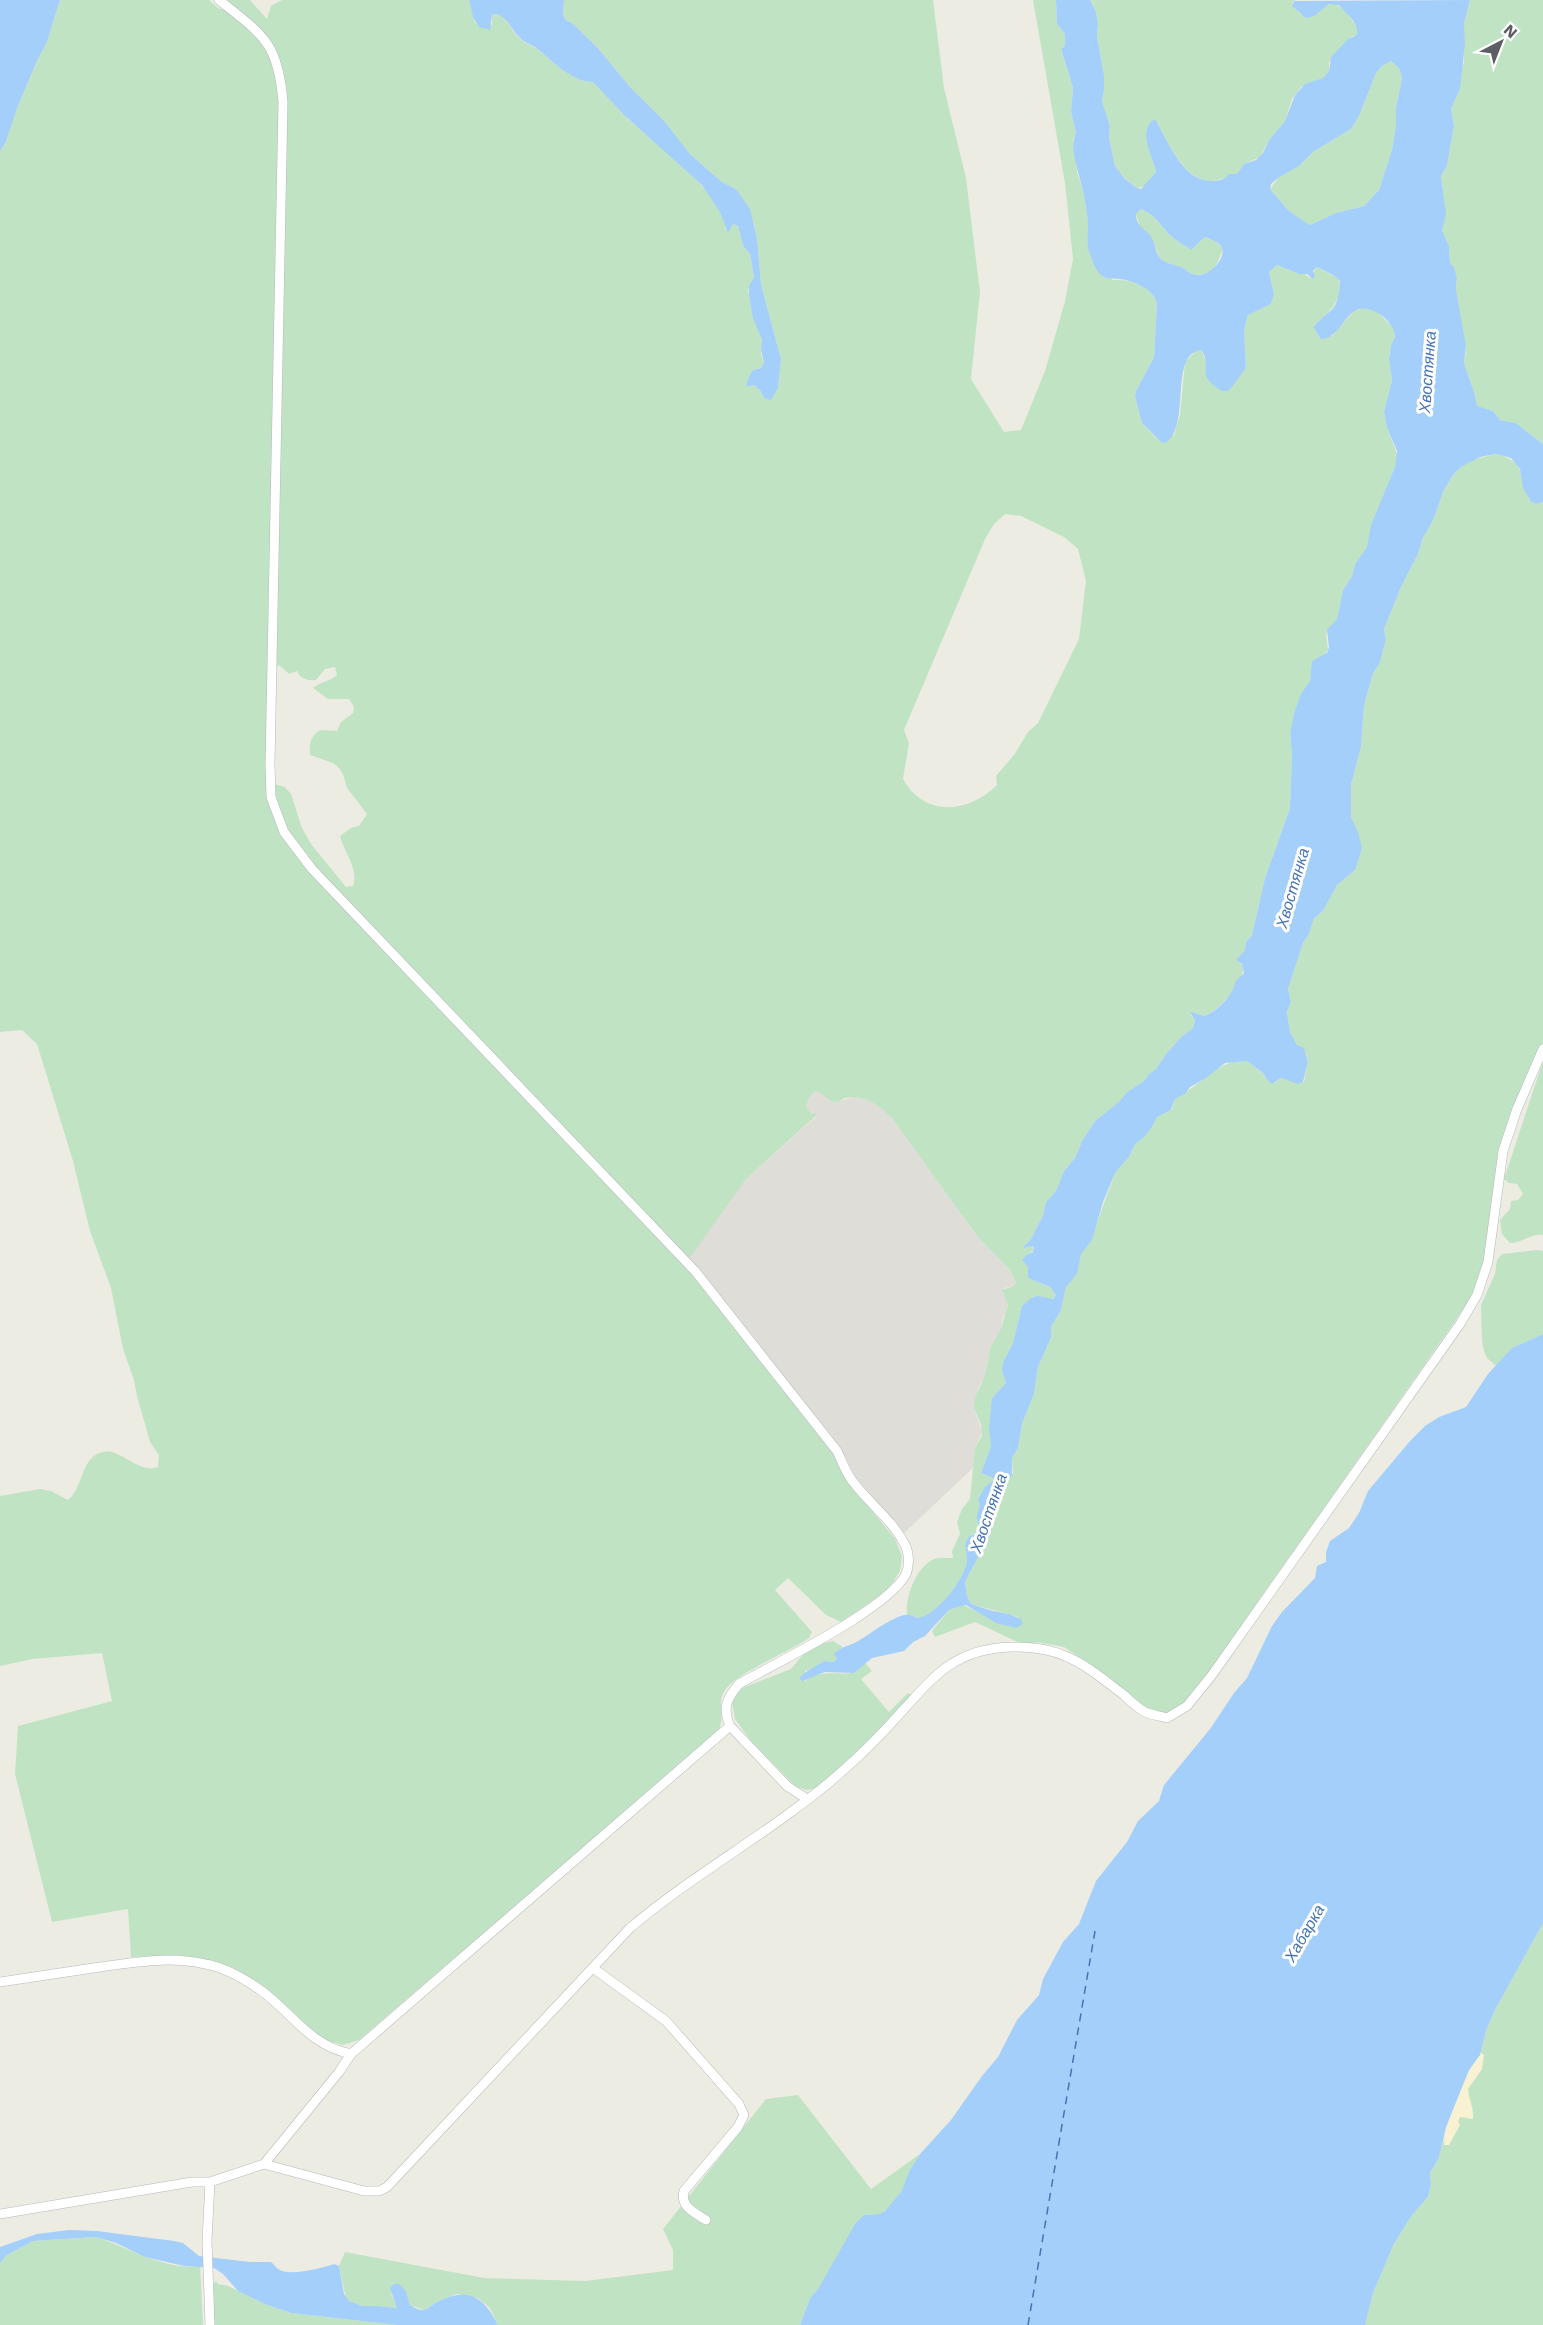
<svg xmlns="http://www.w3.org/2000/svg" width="1543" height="2325" viewBox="0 0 1543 2325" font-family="'Work Sans',sans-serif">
	<rect width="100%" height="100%" fill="#edece3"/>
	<path fill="#dfddd7" d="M 815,1091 L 823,1093 L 836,1102 L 854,1097 L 877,1102 L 892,1118 L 977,1236 L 1010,1270 L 1016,1282 L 1014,1286 L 1004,1288 L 1003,1293 L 1008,1303 L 1006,1312 L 1003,1317 L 1001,1328 L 991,1346 L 985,1375 L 978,1389 L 974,1408 L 982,1432 L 976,1445 L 974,1467 L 901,1536 L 856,1481 L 841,1450 L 685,1257 L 746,1179 L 818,1115 L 807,1111 L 806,1107 L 809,1098 Z"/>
	<path fill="#c0e4c3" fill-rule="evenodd" d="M 60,0 L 209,0 L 218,8 L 224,10 L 229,5 L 228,0 L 250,0 L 267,19 L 271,6 L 282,0 L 469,0 L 475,23 L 492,25 L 492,15 L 497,14 C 509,20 511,30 519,38 C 524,43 531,45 536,48 C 552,60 573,82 593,82 C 605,92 614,105 625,116 C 654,144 722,189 726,230 L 733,224 L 738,226 L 743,246 L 750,254 L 754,277 L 748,290 L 749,295 L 754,318 L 762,340 L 761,354 L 764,362 L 761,368 L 753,370 L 746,387 L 754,385 L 760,390 L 764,398 L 778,388 L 781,359 L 761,284 L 757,237 L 754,223 L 736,189 L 722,182 L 690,154 L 664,122 L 630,87 L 598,48 L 572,23 L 566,20 L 563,15 L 564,0 L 933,0 L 944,88 L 966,178 L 980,292 L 971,379 L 1004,432 L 1021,430 L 1045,371 L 1065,301 L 1073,259 L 1065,183 L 1033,0 L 1056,0 L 1057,24 L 1065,34 L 1065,46 L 1061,50 L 1073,88 L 1071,112 L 1076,133 L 1073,139 L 1074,147 L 1077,172 L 1083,190 L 1088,221 L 1088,241 L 1096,267 L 1113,280 C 1129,278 1152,287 1157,303 L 1154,357 L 1136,391 L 1135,397 L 1142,423 L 1156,438 L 1174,435 L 1180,415 L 1185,362 L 1196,351 L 1201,350 L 1206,361 L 1246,368 L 1244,330 L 1248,315 L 1271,304 L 1274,294 L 1269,272 L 1277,265 L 1299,274 L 1303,273 L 1310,278 L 1317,267 L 1339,279 C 1343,301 1330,312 1314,325 L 1313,327 L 1317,333 L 1332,336 L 1354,311 L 1365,308 L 1376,311 L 1394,328 L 1395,337 L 1391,345 L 1389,356 L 1392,380 L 1384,412 L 1387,428 L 1397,454 L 1395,467 L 1379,509 L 1367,547 L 1355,564 L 1352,576 L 1343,590 L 1337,619 L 1326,634 L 1328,650 L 1312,671 L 1310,681 L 1294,713 L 1290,736 L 1292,756 L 1290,808 L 1265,878 L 1252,935 L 1246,942 L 1245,950 L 1237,960 L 1243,966 C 1246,980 1217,1013 1203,1016 L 1193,1012 L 1190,1014 L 1195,1020 L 1193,1028 L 1180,1038 L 1166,1054 L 1156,1069 L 1149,1074 L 1144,1081 L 1127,1092 L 1119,1103 L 1095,1121 L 1082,1141 L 1075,1158 L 1064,1171 L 1056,1191 L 1046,1202 L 1043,1215 L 1031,1239 L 1024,1246 L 1025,1248 L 1032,1246 L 1034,1250 L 1023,1258 L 1028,1267 L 1028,1278 L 1050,1287 L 1056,1295 L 1053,1299 L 1033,1297 L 1022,1307 L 1013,1343 L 1003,1362 L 1006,1383 L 992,1398 L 991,1446 L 981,1473 L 995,1479 L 979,1496 L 980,1509 L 977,1514 L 980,1532 L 973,1534 L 966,1541 C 965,1548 968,1554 967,1560 C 966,1576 938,1615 921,1618 C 916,1618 912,1615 907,1615 C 905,1597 916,1567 934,1559 C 940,1557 947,1558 953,1558 L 952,1551 L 960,1534 L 957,1522 L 962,1509 L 970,1499 L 975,1448 L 982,1435 L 981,1425 L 974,1408 L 975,1398 L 985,1375 L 991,1346 L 1001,1328 L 1008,1305 L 1002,1290 L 1014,1286 L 1016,1282 L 1010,1270 L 977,1236 L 892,1118 C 879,1105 865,1094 845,1098 C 842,1099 839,1102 836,1102 C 830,1103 823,1092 815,1091 L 809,1098 L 806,1107 L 811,1113 L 818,1114 L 746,1179 L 691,1256 L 685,1257 L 694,1274 L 834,1454 L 849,1482 L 895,1539 L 902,1556 L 900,1571 L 891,1585 L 883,1593 L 841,1622 L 826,1615 L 788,1578 L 775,1590 L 812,1632 L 809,1638 C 789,1652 736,1673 725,1690 C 716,1703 726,1717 718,1731 L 359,2040 L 343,2045 L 322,2039 L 307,2029 L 275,1997 L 205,1960 L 178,1955 L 131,1957 L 128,1909 L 52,1922 L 15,1774 L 18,1726 L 112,1701 L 102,1653 L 33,1659 L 0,1666 L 0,1496 L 40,1489 L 51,1491 L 68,1500 C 84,1487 80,1458 102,1452 C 119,1446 137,1474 158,1467 L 159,1455 L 150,1442 L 137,1396 L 134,1380 L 123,1349 L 111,1288 L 90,1231 L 73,1161 L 37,1044 L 22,1030 L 0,1032 L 0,151 L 6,142 L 18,106 L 37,61 L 47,42 ZM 1005,514 L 1021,516 L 1064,537 L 1078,549 L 1086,581 L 1079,639 L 1038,723 L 1028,732 L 1014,755 L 996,776 L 997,785 C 969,813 925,818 903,779 L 909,743 L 904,730 L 986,537 L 994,524 ZM 279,665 L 289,674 L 297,671 C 300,679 308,681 316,680 L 325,669 L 335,667 L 337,675 C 329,682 319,682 313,688 L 328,699 L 349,699 L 354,707 L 353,713 L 341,722 L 337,731 L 320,730 C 310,737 309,743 310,755 L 333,763 L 339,768 L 343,774 L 347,788 L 367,814 L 359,826 L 351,828 L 340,836 C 344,853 359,868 353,886 L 346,887 L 311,844 L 302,828 L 291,794 L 285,787 C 279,785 272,785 269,779 C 260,763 273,690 275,668 Z
		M 1090,0 L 1296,0 L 1292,2 L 1300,14 L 1334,3 C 1344,7 1354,21 1358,31 L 1357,36 L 1352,36 L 1329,62 L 1329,71 L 1323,78 L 1301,87 L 1292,99 L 1285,121 L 1269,140 L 1260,157 L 1244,164 L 1238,174 C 1228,176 1220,181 1210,181 C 1184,179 1168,143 1158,123 L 1147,141 L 1156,172 L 1145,186 L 1137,188 L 1121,175 L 1115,166 L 1109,137 L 1110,126 L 1102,101 L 1104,90 L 1104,75 L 1097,36 L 1098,24 L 1096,12 Z
		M 1470,0 L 1543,0 L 1543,444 L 1516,423 L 1500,420 L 1493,411 L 1477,407 L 1475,395 L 1464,363 L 1466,352 L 1456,289 L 1457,278 L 1454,267 L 1450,263 L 1449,246 L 1442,230 L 1445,209 L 1441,176 L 1447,166 L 1454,126 L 1451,109 L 1460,89 L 1461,68 L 1464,63 L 1464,24 Z
		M 1391,61 L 1399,68 L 1402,78 L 1396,108 L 1396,125 L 1392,150 L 1379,190 L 1364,206 L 1336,213 L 1310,225 L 1289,211 L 1270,189 L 1278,178 L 1299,166 L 1313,152 L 1351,129 L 1359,116 L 1376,73 L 1382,66 Z
		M 1141,209 C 1158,217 1156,221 1167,232 C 1173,239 1184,245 1191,250 L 1205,237 L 1215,241 L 1222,247 L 1222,251 L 1217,264 L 1208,274 L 1195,275 L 1180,267 L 1165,262 L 1159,257 L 1154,242 L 1140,227 L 1136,214 Z
		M 1496,454 C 1530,463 1516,477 1531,502 L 1536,504 L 1543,502 L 1543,1043 L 1514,1107 L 1485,1262 L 1474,1294 L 1186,1704 L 1165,1714 L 1145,1708 L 1093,1666 L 1064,1647 L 1037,1642 L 1029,1645 L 1022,1644 L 975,1622 L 935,1637 L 932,1631 L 949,1610 L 963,1605 L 1011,1627 L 1019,1617 L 971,1604 L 967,1596 L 965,1582 L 991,1533 L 999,1492 L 1013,1473 L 1012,1458 L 1018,1448 L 1022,1424 L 1034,1394 L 1038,1367 L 1051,1338 L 1051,1327 L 1061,1310 L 1066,1287 L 1071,1280 L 1082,1251 L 1090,1242 L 1115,1173 L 1129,1157 L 1135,1143 L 1152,1127 L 1157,1116 L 1172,1110 L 1175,1099 C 1196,1089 1222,1056 1247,1061 L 1275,1083 L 1281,1078 L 1296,1083 L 1304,1082 L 1308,1062 L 1306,1053 L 1297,1045 L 1290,1032 L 1287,1012 L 1291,1001 L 1288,989 L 1303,943 L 1309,934 L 1314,918 L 1323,911 L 1337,885 L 1355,870 L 1359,859 L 1362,848 L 1351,817 L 1351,785 L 1361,747 L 1364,706 L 1373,673 L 1380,663 L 1386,640 L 1384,629 L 1401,587 L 1418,554 L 1427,527 L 1434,518 L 1444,490 L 1453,475 L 1461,467 L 1475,459 Z
		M 1543,1061 L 1543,1235 C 1530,1233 1523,1243 1510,1243 L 1502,1234 L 1500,1220 L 1510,1209 L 1511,1201 L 1518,1200 L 1523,1194 L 1517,1184 L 1509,1183 L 1504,1179 Z
		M 1537,1250 L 1543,1251 L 1543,1334 L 1512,1348 L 1496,1366 L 1487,1358 L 1484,1351 L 1482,1341 L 1481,1305 L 1495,1274 L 1497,1260 L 1502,1254 Z
		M 833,1641 L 843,1647 L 837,1651 L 837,1658 L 834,1662 L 824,1661 L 818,1666 L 805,1671 L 805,1681 C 821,1669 836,1675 854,1673 L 865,1663 L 872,1671 L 861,1679 L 889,1712 L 908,1693 L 912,1695 L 876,1736 L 866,1742 L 861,1750 L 817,1788 L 807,1790 L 796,1787 L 752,1742 L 735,1719 L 732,1703 L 740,1689 L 791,1669 L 807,1650 L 820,1644 Z
		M 1543,1923 L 1543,2325 L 1365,2325 L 1373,2293 L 1394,2244 L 1412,2215 L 1428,2197 L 1431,2185 L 1430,2173 L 1439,2158 L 1442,2145 L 1480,2055 L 1486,2031 L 1495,2010 Z
		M 798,2095 L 871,2189 L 920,2154 C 908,2172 902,2201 883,2212 C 878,2216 870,2214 864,2215 L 818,2289 L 810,2298 L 800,2325 L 498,2325 L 490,2308 L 478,2298 L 457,2294 L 438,2301 L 424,2310 L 410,2305 L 406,2291 L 391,2293 L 398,2309 L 377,2306 L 362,2306 L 353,2304 L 346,2298 L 339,2266 L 345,2252 L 484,2278 L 585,2281 L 673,2270 L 673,2250 L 663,2229 L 766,2099 Z
		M 96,2237 C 128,2247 165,2271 200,2266 L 203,2325 L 0,2325 L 0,2263 L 7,2255 L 33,2241 Z
		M 216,2281 L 218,2284 L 228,2286 L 265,2304 L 291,2313 L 397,2325 L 211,2325 L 213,2284 Z"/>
	<path fill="#f8f2d2" d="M 1480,2052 L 1484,2055 L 1482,2069 L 1468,2089 C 1469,2100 1474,2108 1473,2119 L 1460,2117 L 1458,2122 L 1460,2125 L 1449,2145 L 1444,2145 C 1445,2121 1467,2073 1480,2052 Z"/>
	<path fill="#a5cffb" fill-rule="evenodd" d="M 0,0 L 60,0 L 47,42 L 37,61 L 18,106 L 6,142 L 0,151 Z
		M 469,0 L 564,0 L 563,15 L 566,20 L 572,23 L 598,48 L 630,87 L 665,122 L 690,154 L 722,182 L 736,189 L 750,209 L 757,237 L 761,284 L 781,359 L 778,388 L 771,400 L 764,398 L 760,390 L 754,385 L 746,387 L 748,379 L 753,370 L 761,368 L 764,362 L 761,350 L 762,340 L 753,318 L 749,295 L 749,286 L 754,277 L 750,254 L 743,246 L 738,226 L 733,224 L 728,233 L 720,212 L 702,185 L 624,115 L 593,82 C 571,82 552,60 535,47 C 530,44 523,42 519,37 C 511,29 509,20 497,14 L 492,15 L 490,30 L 479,27 L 473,17 Z
		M 1056,0 L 1090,0 L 1096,12 L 1098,24 L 1097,36 L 1104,75 L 1104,90 L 1102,101 L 1110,126 L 1109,137 L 1115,166 L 1124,178 L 1137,188 L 1141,189 L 1156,172 C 1153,156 1136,130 1155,119 C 1168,140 1182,182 1213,181 C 1220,181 1225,179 1229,174 L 1237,174 L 1244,164 L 1256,160 L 1263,153 L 1269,140 L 1285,121 L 1295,95 L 1305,84 L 1323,78 L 1329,71 L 1331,57 L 1348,39 L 1357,35 C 1359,22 1346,14 1339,5 L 1329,4 L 1314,16 L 1306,18 L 1292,6 L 1294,1 L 1470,0 L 1464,24 L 1465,44 L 1460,89 L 1451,109 L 1454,126 L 1452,137 L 1447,166 L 1441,176 L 1446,214 L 1442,230 L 1449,246 L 1450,263 L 1454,267 L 1457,278 L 1456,289 L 1466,346 L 1464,363 L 1475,395 L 1477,406 L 1493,411 L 1500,420 L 1516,423 L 1543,444 L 1543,502 L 1536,504 L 1531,502 L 1523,488 L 1520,469 L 1511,458 L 1496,454 L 1480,457 L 1461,467 L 1453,475 L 1444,490 L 1434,518 L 1423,538 L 1418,554 L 1401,587 L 1384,629 L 1386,640 L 1383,651 L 1380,663 L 1373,673 L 1364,706 L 1361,747 L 1351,785 L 1351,817 L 1358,832 L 1362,848 L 1359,859 L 1355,870 L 1337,885 L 1323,911 L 1314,918 L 1309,934 L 1303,943 L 1288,989 L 1291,1001 L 1287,1012 L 1290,1032 L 1297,1045 L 1304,1048 L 1308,1062 L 1303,1082 L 1298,1084 L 1281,1078 L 1272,1084 L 1268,1081 L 1264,1074 L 1247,1061 L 1225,1063 L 1206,1078 L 1190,1087 L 1185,1094 L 1175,1099 L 1171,1110 L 1157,1117 L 1152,1127 L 1143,1138 L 1135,1144 L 1129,1157 L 1115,1173 L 1103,1202 L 1092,1240 L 1081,1254 L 1077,1274 L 1066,1287 L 1061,1310 L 1051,1327 L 1051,1338 L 1038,1367 L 1034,1394 L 1022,1424 L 1018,1448 L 1012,1458 L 1012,1476 L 999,1492 L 991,1533 L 965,1582 L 967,1596 L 971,1604 L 993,1611 L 1009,1614 L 1021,1619 L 1023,1624 L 1016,1628 L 996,1623 L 966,1605 L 954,1608 L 949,1610 L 925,1636 L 913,1642 L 904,1651 L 872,1658 L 854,1673 L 825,1672 L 803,1681 L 799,1679 C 806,1669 815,1668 824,1661 L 834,1662 L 837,1658 L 834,1654 C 841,1646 850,1646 858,1641 C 872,1633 888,1619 904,1615 C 909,1614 913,1615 917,1618 C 936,1616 961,1583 966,1565 C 969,1557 964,1549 966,1541 L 970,1536 L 980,1532 C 980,1527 977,1523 977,1517 C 977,1510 982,1508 978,1499 L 985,1487 L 995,1479 L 981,1473 L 991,1446 L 989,1429 L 992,1398 L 1006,1383 L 1002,1371 L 1003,1362 L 1013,1343 L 1022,1306 L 1031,1298 L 1038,1296 L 1053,1299 L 1056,1295 L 1050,1287 L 1028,1278 L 1028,1267 L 1022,1260 L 1026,1255 L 1033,1252 L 1034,1248 L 1032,1246 L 1024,1248 L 1024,1246 L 1031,1239 L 1043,1215 L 1046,1202 L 1056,1191 L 1064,1171 L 1075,1158 L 1082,1141 L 1095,1121 L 1119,1102 L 1127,1092 L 1144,1081 L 1149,1074 L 1156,1069 L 1166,1054 L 1180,1038 L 1193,1028 L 1195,1020 L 1190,1013 L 1193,1012 L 1203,1016 C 1215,1014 1235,993 1235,982 L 1244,973 L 1242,964 L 1236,960 L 1245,950 L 1246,942 L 1252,935 L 1265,878 L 1290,808 L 1292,756 L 1290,733 L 1294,713 L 1301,694 L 1310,681 L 1312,661 L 1327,653 L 1329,647 L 1327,630 L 1337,619 L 1343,590 L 1352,576 L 1355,564 L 1367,547 L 1371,525 L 1395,467 L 1397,451 L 1387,428 L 1384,412 L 1392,380 L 1389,359 L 1391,345 L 1395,337 C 1395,321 1369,301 1353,312 C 1342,321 1336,339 1321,339 L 1313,327 C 1331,307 1338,314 1340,281 C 1337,276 1323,270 1317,267 L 1313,271 L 1315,277 L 1313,279 L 1307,274 L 1299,274 L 1277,265 L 1269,272 L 1274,294 L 1271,304 L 1248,315 L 1244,330 L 1246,368 L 1232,387 L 1228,391 L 1222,391 C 1193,373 1214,367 1201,350 C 1168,355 1192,423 1166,443 L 1161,442 L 1142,423 L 1135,397 L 1136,391 L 1154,357 L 1157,303 C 1153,290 1138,283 1125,280 C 1115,277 1107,282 1099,273 C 1094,267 1090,254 1088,247 C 1087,240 1088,231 1088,224 C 1087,213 1085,201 1083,191 C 1080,175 1068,148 1076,133 L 1071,112 L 1073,88 L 1061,49 L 1065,46 L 1065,34 L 1057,24 ZM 1391,61 L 1399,68 L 1402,78 L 1396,108 L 1396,125 L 1392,150 L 1379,190 L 1364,206 L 1336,213 L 1310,225 L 1289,211 L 1270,189 L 1271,184 L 1278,178 L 1299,166 L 1313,152 L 1351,129 L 1359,116 L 1376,73 L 1382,66 ZM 1141,209 C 1156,216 1157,221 1167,232 C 1173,239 1184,245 1191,250 L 1205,237 C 1210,239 1217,241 1221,246 C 1228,258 1209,276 1198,275 C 1191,275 1187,270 1181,267 C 1174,264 1166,264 1160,258 C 1155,252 1156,246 1153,240 C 1148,229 1136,228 1136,214 Z
		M 1543,1334 L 1543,1923 L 1495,2010 L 1486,2031 L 1480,2055 L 1469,2070 L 1446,2127 L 1439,2158 L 1430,2173 L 1431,2185 L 1428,2197 L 1412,2215 L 1394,2244 L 1373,2293 L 1365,2325 L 800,2325 L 810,2298 L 818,2289 L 855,2224 L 864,2215 L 879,2214 L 885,2211 L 901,2192 L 910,2170 L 920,2154 L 951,2120 L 982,2076 L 998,2057 L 1017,2020 L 1039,1995 L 1043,1979 L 1063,1942 L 1079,1924 L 1096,1881 L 1127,1842 L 1138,1821 L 1159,1801 L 1164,1785 L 1210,1729 L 1234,1693 L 1247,1678 L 1272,1626 L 1282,1612 L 1315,1578 L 1317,1566 L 1326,1562 L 1326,1552 L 1330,1541 L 1349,1528 L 1359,1513 L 1368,1491 L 1410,1441 L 1425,1426 L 1439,1417 L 1466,1407 L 1488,1374 L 1512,1348 Z
		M 69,2230 L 97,2231 L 174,2241 L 183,2243 L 199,2256 L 250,2262 L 271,2262 C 274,2264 275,2267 278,2269 C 290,2277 322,2268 334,2264 L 339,2266 L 344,2294 L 349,2301 L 362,2306 L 377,2306 L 397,2308 L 390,2288 L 394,2284 L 399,2284 L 406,2291 L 410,2305 C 414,2307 419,2311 424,2310 C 429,2308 435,2302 441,2300 C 471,2287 485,2299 498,2325 L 397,2325 L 291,2313 L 265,2304 L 238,2291 L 223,2274 L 214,2268 L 184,2266 L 145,2257 L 116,2243 L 96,2237 L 33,2241 L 7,2255 L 0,2263 L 0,2247 L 37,2234 Z"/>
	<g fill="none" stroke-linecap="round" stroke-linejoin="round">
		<path stroke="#4573b4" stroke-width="1.5" stroke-dasharray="8 6" stroke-linecap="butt" d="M 1028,2325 L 1095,1931"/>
		<defs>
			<path id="minor" d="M 730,1726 L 787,1786 L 807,1799
				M 593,1968 L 666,2021 L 739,2104 L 744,2115 L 738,2127 L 684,2191 C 680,2207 694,2212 706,2220
				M 0,1982 C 33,1977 67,1972 100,1967 C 135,1962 169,1956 205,1964 C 224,1967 243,1978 259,1989 C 292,2012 308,2045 351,2054
				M 264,2164 L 364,2191 L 379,2191 L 387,2187 L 630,1928 C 696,1872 772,1832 838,1775 C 861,1755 884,1732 905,1708 C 918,1694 931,1678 947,1667 C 972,1649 1003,1645 1033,1648 C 1071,1651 1095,1673 1124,1695 C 1130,1701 1138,1708 1145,1712 C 1152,1715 1160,1716 1167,1718 L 1187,1706 L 1212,1675 L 1460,1324 L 1477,1295 L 1488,1262 L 1503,1151 L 1517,1109 L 1543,1049
				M 210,2182 L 207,2241 L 210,2325
				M 0,2214 L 192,2182 L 210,2182 L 264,2164 L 339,2072 L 351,2054 L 730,1726 C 722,1708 727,1698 739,1684 C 777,1662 887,1610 906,1574 C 910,1565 909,1551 904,1543 C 892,1520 869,1503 854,1483 C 846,1474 842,1461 837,1451 L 695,1271 L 312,869 L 284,832 L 271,797 L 270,765 L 283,102 C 278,42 263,35 219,0"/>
		</defs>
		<use href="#minor" stroke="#b5b8bc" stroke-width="10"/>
		<use href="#minor" stroke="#fff" stroke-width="9"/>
	</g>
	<g text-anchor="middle" stroke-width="6" stroke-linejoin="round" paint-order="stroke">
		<g font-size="16" font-style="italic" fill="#4573b4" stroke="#fff">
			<text transform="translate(1427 372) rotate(-86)" y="6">Хвостянка</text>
			<text transform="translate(1292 888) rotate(-74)" y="6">Хвостянка</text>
			<text transform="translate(988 1513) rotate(-71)" y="6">Хвостянка</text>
			<text transform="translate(1304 1933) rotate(-60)" y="6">Хабарка</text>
		</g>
	</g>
	<g transform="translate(1501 42) rotate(42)" stroke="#ffffff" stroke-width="4.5" paint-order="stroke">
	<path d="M0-4.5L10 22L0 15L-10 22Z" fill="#5b5e63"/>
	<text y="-9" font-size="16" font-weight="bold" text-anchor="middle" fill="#5b5e63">N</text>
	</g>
</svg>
